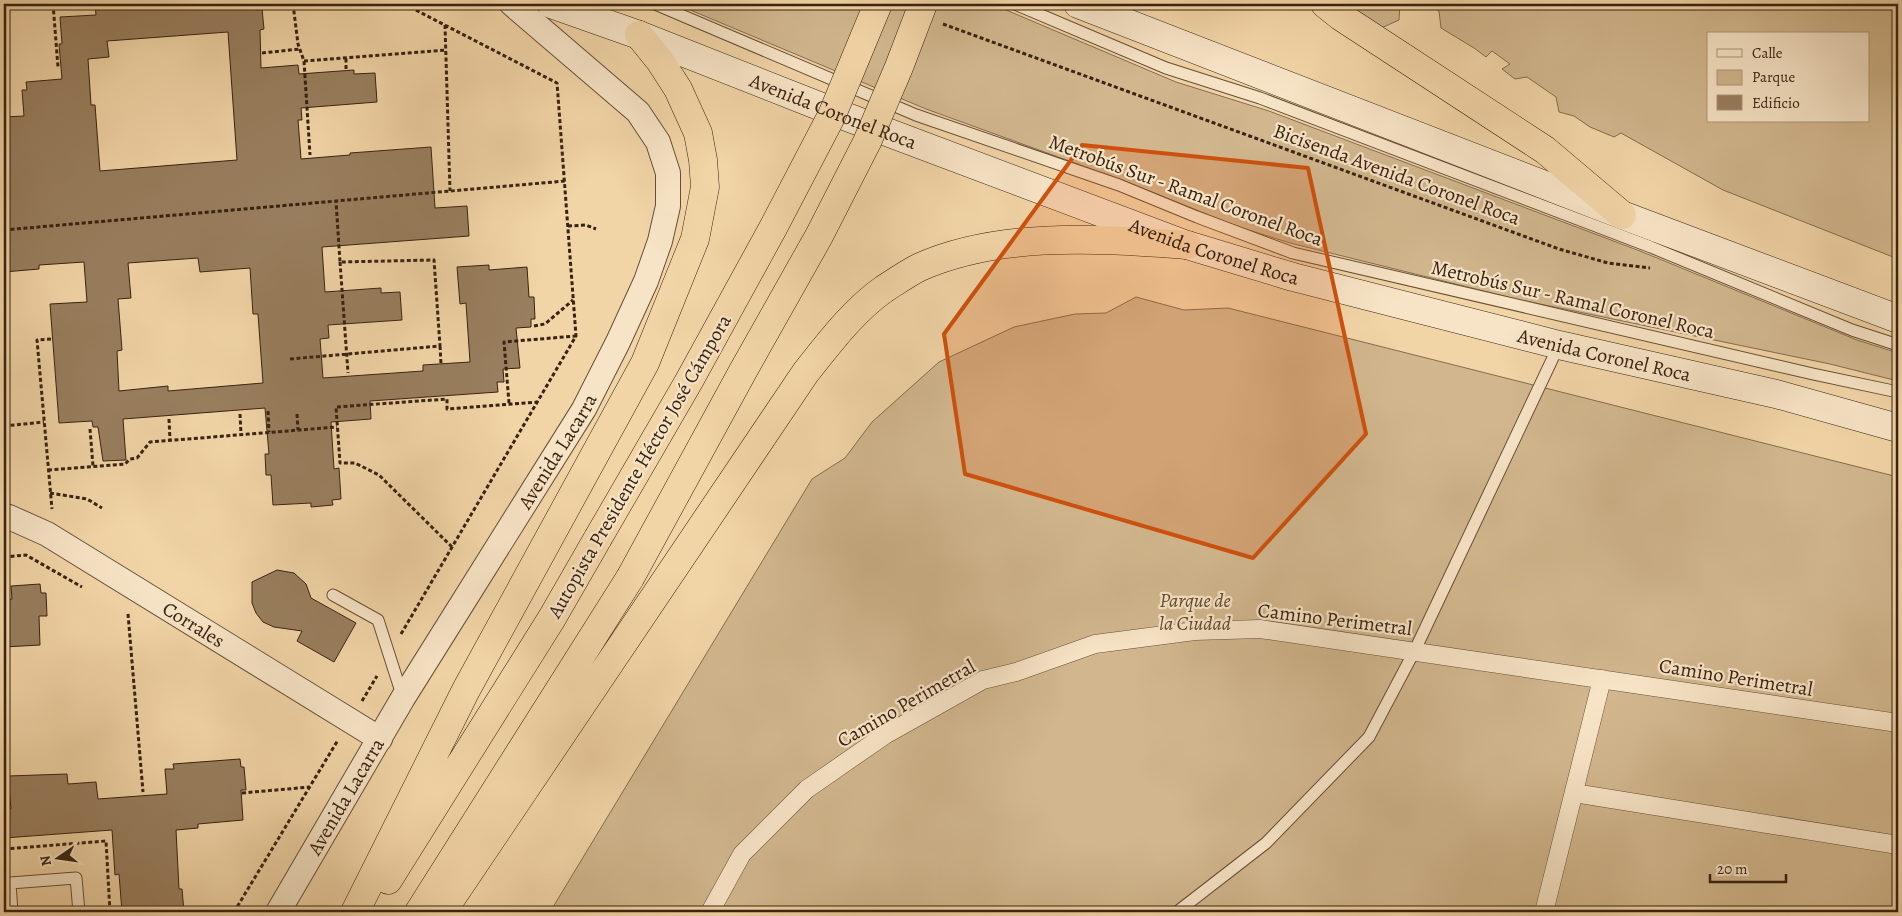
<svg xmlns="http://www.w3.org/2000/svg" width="1902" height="916" viewBox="0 0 1902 916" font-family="Alegreya,serif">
	<rect width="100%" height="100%" fill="#f2d5a7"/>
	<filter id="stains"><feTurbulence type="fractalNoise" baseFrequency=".004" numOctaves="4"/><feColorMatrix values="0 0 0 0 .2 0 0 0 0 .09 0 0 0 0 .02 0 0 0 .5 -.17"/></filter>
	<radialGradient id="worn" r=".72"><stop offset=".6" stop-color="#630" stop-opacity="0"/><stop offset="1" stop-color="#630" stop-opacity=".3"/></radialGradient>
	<path fill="#d2b78e" stroke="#856c50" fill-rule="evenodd" d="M 676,4 L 992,4 L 1176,82 L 1269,111 L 1640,251 L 1857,340 L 1898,353 L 1898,381 L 1830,364 L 1516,299 L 1290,243 L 1236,226 L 1127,182 L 926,109 Z
		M 1353,4 L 1400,4 L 1399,20 L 1379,29 L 1353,13 Z
		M 1429,4 L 1898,4 L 1898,259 L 1723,190 L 1621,133 L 1614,137 L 1590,127 L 1574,116 L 1559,112 L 1556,97 L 1527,77 L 1515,79 L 1502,69 L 1510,64 L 1492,51 L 1486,57 L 1474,48 L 1441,28 L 1439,11 ZM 1708,34 L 1868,34 L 1868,121 L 1708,121 Z
		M 1136,297 L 1184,310 L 1228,308 L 1898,477 L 1898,912 L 550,912 L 812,479 L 845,458 L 872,422 L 939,362 L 1014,327 L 1075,314 L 1106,313 Z"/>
	<path fill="#997f5f" stroke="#382211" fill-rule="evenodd" d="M 95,4 L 121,4 L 121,6 L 159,4 L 204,4 L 204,5 L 256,4 L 256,10 L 262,9 L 264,29 L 260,30 L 261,68 L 298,65 L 299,74 L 354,70 L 354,74 L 375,73 L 377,102 L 301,108 L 302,120 L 298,120 L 301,159 L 350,155 L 350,153 L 431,147 L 435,208 L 467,206 L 469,236 L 322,247 L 325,292 L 381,288 L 381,293 L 400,292 L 402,320 L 328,325 L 329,338 L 320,339 L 323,378 L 423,371 L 423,365 L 470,362 L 466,303 L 460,304 L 457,267 L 489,265 L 489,270 L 527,267 L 529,297 L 534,297 L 535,319 L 531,319 L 531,327 L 516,328 L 520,368 L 503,369 L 504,382 L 497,382 L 498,392 L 370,401 L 371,419 L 331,422 L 334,469 L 339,468 L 341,499 L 332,500 L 333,505 L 311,507 L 311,503 L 273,505 L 271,475 L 266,475 L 265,454 L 269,454 L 265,408 L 123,419 L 126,460 L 103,461 L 98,427 L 93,427 L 92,421 L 59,423 L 50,304 L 87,302 L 84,262 L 39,265 L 39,269 L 4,272 L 4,117 L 24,116 L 22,90 L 27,90 L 26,82 L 62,79 L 59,44 L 62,44 L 60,17 L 96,15 ZM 228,32 L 237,160 L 100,171 L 95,105 L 91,105 L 88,59 L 109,57 L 107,41 ZM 198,258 L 200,272 L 250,268 L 253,314 L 258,314 L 263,383 L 168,391 L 168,386 L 119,391 L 117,351 L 122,350 L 118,299 L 131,298 L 128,263 Z
		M 277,570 L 294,573 L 306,584 L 311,598 L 356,623 L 334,662 L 297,641 L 302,631 L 274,627 L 263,622 L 256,613 L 252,603 L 252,582 Z
		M 40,584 L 41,593 L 46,593 L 47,616 L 39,616 L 40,645 L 4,647 L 4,600 L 12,599 L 11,586 Z
		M 240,759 L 241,767 L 244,767 L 246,790 L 241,790 L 243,820 L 198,824 L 198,828 L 176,830 L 179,889 L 182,889 L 184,912 L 122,912 L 119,874 L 115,875 L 112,830 L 4,838 L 4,809 L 11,809 L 8,776 L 67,774 L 68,784 L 96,782 L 98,799 L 167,794 L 165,769 L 174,769 L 173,764 Z"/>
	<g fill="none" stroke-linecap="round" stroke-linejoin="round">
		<defs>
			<path id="service" d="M 655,4 L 916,115 L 1119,185 L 1197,217 L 1293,253 L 1813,374 L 1898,392
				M 1015,4 L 1166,68 L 1260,98 L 1651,247 L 1852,330 L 1898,345
				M 333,595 L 378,620 L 403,698
				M 12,912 L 10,883 L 76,878 L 79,912
				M 1177,912 L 1266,843 L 1369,737 L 1415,650 L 1559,345"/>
			<path id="pedestrian" d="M 1574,793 L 1898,845
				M 710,912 L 742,854 L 807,789 L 885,735 L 983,680 L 1016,672 L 1095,644 L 1195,631 L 1260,629 L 1898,723
				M 1544,912 L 1602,679"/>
			<g id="minor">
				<path id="s1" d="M 4,517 L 9,517 L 47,534 L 380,739"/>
				<path id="s2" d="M 278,912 L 403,698 L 584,409 L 618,342 L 646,281 L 660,241 L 668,206 L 668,173 L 658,142 L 638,112 L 512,4"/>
			</g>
			<g id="secondary">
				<path id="s3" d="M 551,4 L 639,35 L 847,117 L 1187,245 L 1293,277 L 1559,345 L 1776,394 L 1898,428"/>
				<path d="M 1078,4 L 1622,215 L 1898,319"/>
			</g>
			<path id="motorway" d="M 1325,4 L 1340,16 L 1545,150 L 1622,215
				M 388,880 L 552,618 L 598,538
				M 355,912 L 466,690 L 645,363 L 695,239 L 705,187 L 703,160 L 698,133 L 678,89 L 660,61 L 639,35
				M 419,912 L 630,578
				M 442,912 L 806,372 C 830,342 853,311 884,289 C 895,282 908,273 920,267 C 1001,231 1101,239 1187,245"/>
		</defs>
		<use href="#service" stroke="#664f36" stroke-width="13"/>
		<use href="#pedestrian" stroke="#664f36" stroke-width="19"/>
		<use href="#minor" stroke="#664f36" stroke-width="26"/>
		<use href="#secondary" stroke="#382211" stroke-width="29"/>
		<use href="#motorway" stroke="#382211" stroke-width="29"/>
		<path stroke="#382211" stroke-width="3" stroke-dasharray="4 2.5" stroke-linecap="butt" d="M 53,4 L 58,67
			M 293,4 L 298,44 L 304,61 L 310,155
			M 943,24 L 1559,249 L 1608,263 L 1650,268
			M 445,25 L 450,191
			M 262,53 L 300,49
			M 304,61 L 446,50
			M 346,69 L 346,58
			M 568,226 L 586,225 L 596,229
			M 4,230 L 565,181
			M 340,262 L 348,373
			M 534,326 L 545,324 L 573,300
			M 51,339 L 37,340 L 52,509
			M 440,346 L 441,364
			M 290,359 L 440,346 L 434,260 L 340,262 L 336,201
			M 509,403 L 504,342 L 576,336
			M 268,411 L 269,432
			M 240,414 L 241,434
			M 297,414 L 298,430
			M 169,419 L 170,440
			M 4,426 L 44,422
			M 90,429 L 93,466
			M 48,470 L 125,464 L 130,459 L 137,458 L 150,442 L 337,427
			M 50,493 L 87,499 L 102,508
			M 452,547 L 379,475 L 355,463 L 340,463 L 336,407 L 447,399 L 447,409 L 537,402
			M 4,557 L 26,555 L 82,587
			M 128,614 L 143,792
			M 401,634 L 576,336 L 557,83 L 404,4
			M 362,701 L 377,676
			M 242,793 L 310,787
			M 4,849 L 106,841 L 110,912
			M 234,912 L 338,740"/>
		<use href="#service" stroke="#f7e4c6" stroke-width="11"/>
		<use href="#pedestrian" stroke="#f7e4c6" stroke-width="18"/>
		<use href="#minor" stroke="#f7e4c6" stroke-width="24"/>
		<use href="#secondary" stroke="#f7e4c6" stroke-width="28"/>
		<use href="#motorway" stroke="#f2d5a7" stroke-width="28"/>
		<defs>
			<path id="motorway-bridge" d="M 598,538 L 689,381 L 773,228 L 832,115 L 878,4
				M 630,578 L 743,371 L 819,236 L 867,142 L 899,67 L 923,4"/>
		</defs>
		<use href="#motorway-bridge" stroke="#382211" stroke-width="29" stroke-linecap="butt"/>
		<use href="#motorway-bridge" stroke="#f2d5a7" stroke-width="28"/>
	</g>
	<path fill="#ce510d" fill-opacity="0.2" stroke="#ce510d" stroke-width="4" stroke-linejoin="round" d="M 1082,145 L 1308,168 L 1366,434 L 1253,558 L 965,474 L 944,334 Z"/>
	<g text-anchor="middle" stroke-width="4.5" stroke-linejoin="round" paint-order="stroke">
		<g font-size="20" fill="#382211" stroke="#f7e4c6">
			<text dy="7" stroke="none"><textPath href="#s3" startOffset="302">Avenida Coronel Roca</textPath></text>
			<text transform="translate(1397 174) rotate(20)" y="7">Bicisenda Avenida Coronel Roca</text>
			<text transform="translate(1186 190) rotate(20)" y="7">Metrobús Sur - Ramal Coronel Roca</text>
			<text dy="7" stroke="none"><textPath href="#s3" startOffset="708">Avenida Coronel Roca</textPath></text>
			<text transform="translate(1573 299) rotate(13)" y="7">Metrobús Sur - Ramal Coronel Roca</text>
			<text dy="7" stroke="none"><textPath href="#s3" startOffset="1112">Avenida Coronel Roca</textPath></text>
			<text dy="7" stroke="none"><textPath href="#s2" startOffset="539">Avenida Lacarra</textPath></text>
			<text transform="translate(639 466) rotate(-60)" y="7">Autopista Presidente Héctor José Cámpora</text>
			<text transform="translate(1335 619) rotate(7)" y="7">Camino Perimetral</text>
			<text dy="7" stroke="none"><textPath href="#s1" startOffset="219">Corrales</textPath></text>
			<text transform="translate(1736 677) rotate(9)" y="7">Camino Perimetral</text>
			<text transform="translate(906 703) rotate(-30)" y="7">Camino Perimetral</text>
			<text dy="7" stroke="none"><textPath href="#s2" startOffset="134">Avenida Lacarra</textPath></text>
		</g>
		<g font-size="20" font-style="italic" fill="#5e4730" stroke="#f7e4c6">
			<text x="1195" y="607">Parque de<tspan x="1195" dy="23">la Ciudad</tspan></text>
		</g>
	</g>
	<rect width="1902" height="916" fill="none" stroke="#f2d5a7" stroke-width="20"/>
	<rect x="5" y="5" width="1892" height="906" fill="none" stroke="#382211" stroke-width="2.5"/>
	<rect x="10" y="10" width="1882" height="896" fill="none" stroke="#382211"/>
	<rect x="1707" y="32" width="162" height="90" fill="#f7e4c6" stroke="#ab967e"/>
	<rect x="1717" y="49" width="25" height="8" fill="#f7e4c6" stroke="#ab967e"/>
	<text x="1752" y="58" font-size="15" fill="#382211">Calle</text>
	<rect x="1717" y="70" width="25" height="15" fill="#d2b78e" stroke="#ab967e"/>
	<text x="1752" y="82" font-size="15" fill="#382211">Parque</text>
	<rect x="1717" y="95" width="25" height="15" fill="#997f5f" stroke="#ab967e"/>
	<text x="1752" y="108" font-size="15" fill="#382211">Edificio</text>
	<g transform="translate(58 858) rotate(257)" stroke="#f7e4c6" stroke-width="4" paint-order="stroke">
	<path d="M0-4L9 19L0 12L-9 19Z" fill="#382211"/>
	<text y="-8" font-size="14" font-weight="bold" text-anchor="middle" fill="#382211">N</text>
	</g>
	<path d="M1710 874v8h76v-8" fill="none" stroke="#382211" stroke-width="2.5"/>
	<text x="1717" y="874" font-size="15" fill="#382211" stroke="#f7e4c6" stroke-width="4" paint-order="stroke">20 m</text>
	<rect width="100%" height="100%" filter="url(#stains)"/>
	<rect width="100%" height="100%" fill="url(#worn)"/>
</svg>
